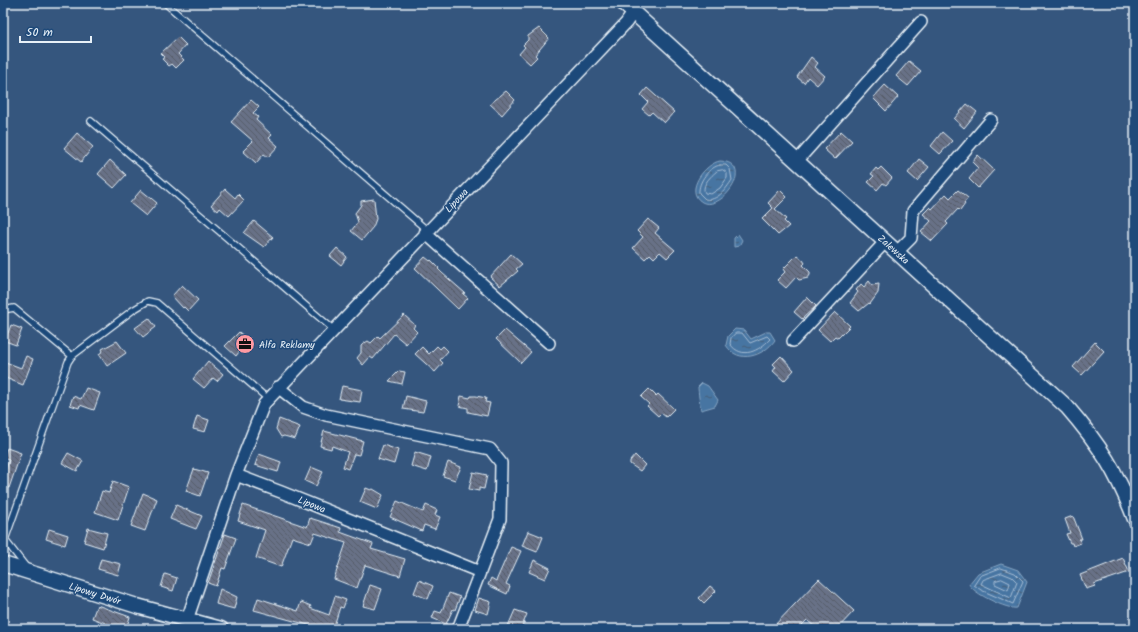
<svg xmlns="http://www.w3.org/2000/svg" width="1138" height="632" viewBox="0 0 1138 632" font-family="Kalam,sans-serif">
	<defs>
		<pattern id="water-ripples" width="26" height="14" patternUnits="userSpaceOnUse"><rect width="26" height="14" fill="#4774a2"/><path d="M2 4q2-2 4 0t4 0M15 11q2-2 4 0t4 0" fill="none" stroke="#465e76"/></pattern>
		<pattern id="building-back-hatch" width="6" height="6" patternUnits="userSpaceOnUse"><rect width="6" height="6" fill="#677187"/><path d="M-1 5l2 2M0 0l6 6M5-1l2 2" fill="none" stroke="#565c68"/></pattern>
	</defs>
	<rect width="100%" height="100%" fill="#35567e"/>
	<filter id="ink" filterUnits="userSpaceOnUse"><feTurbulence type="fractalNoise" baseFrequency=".025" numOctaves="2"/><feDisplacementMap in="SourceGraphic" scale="8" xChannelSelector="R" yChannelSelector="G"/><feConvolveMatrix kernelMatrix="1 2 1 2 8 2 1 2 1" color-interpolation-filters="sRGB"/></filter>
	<g filter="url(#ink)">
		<path fill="url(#water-ripples)" stroke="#87a6c4" d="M 720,161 C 757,163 722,213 702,202 C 683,191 706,163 720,161 Z
			M 738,234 L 742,240 L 739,246 L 734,247 L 734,238 Z
			M 735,329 L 744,330 L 751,339 L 766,332 L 770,332 L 775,340 C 764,356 738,365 726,345 L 728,336 Z
			M 702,383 L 708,386 L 718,400 L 715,406 L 701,410 C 700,407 698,390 698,387 Z
			M 1001,564 L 1018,570 L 1027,582 L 1017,608 C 1008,610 972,593 969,584 L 978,573 Z"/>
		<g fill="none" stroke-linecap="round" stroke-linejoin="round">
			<path stroke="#a8bfd6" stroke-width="1" d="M 720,165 L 726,165 L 730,169 L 732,180 C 726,189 717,202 705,199 L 699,193 C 698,182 709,167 720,165 Z
				M 723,170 L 727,173 L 727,178 L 720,188 L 711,194 L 705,193 C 701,185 711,176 717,171 Z
				M 736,333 L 742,333 L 750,343 L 767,336 L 770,339 C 759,351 742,360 730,344 L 731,338 Z
				M 1001,568 L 1015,573 L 1023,581 L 1013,604 L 981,590 L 974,585 L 980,576 Z
				M 1002,573 L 1012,577 L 1017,582 L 1011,598 L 981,584 L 983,580 Z
				M 1002,579 L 1010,583 L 1008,590 L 995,584 L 995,581 Z"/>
		</g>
		<path fill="url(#building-back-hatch)" stroke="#e8f1f8" d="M 539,28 L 549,38 L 535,55 L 537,57 L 530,64 L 519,54 L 525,47 L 523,45 L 528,40 L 528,36 Z
			M 178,37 L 186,45 L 178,54 L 184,60 L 176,68 L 172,64 L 169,66 L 162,59 L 165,57 L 161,53 Z
			M 811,57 L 818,63 L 815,67 L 825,76 L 817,85 L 808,77 L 804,83 L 797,77 Z
			M 909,61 L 921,71 L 908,86 L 896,76 Z
			M 885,85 L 898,97 L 886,111 L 873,98 Z
			M 647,88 L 674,112 L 664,123 L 652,112 L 649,115 L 642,109 L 648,102 L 641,95 Z
			M 506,91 L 515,100 L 502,115 L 490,104 Z
			M 251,100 L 259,107 L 253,113 L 258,117 L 256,120 L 272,135 L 269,138 L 278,146 L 268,157 L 264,154 L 256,163 L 243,151 L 253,141 L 231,122 Z
			M 967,104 L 977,112 L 964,128 L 954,119 Z
			M 841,131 L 852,141 L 835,159 L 824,149 Z
			M 942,132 L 952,141 L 940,154 L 931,146 Z
			M 77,133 L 93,147 L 81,162 L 64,148 Z
			M 978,155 L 994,170 L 978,188 L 969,179 L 978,168 L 972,162 Z
			M 919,159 L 929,167 L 917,181 L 908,173 Z
			M 110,160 L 126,175 L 114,188 L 98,174 Z
			M 881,167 L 892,178 L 886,185 L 883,183 L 877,190 L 868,182 L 874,176 L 871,174 L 876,168 L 878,170 Z
			M 225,189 L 235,198 L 238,194 L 244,200 L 229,216 L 220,208 L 218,211 L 211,205 Z
			M 141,190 L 157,203 L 146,216 L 130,203 Z
			M 780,190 L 787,197 L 775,209 L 786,219 L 784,221 L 789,226 L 778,235 L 762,219 L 773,208 L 768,203 Z
			M 958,190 L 968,198 L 964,203 L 965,204 L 960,211 L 958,209 L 946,222 L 948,224 L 932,241 L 921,232 L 931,221 L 923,214 L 930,207 L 932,209 L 946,194 L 950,198 Z
			M 374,199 L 376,219 L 373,227 L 362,240 L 351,231 L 358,222 L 355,213 L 361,205 L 361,201 Z
			M 648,219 L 659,228 L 655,233 L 675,250 L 667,258 L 660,252 L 654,258 L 650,254 L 645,259 L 633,248 L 643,237 L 637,231 Z
			M 254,221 L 273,237 L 264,247 L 244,233 Z
			M 337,248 L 347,257 L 341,265 L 330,256 Z
			M 511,254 L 522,264 L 516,269 L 518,271 L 500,286 L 490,277 Z
			M 797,255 L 803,260 L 805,263 L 803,265 L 810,272 L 810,275 L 808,278 L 799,280 L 796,277 L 786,288 L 777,280 L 785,272 L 783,269 Z
			M 425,257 L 430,261 L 431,260 L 439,268 L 438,269 L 442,273 L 465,293 L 463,294 L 468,298 L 458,309 L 415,268 Z
			M 869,281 L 872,285 L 879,284 L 878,293 L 870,304 L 869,303 L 859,311 L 850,303 L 858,292 L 856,290 L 861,284 L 864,287 Z
			M 182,285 L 198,300 L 188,311 L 184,307 L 183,308 L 172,296 Z
			M 807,297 L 816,306 L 802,319 L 794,312 Z
			M 835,312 L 850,326 L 838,338 L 835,336 L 830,341 L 818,330 Z
			M 404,315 L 415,325 L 413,328 L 417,332 L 406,344 L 394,334 L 373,359 L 370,357 L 363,365 L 357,358 L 361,353 L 361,346 L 363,344 L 368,341 L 371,343 L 378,336 L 380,338 Z
			M 149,318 L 156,327 L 143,337 L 135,328 Z
			M 11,325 L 22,329 L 16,345 L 5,341 Z
			M 505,330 L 531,352 L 521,363 L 496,339 Z
			M 239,332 L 248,340 L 236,356 L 225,346 Z
			M 117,341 L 126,353 L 107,366 L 99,354 L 103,351 L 102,349 Z
			M 1095,342 L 1104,351 L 1082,375 L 1073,367 Z
			M 437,346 L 440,349 L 443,346 L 448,351 L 440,360 L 443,363 L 435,372 L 415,354 L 422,347 L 429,354 Z
			M 26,356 L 33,359 L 23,385 L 3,377 L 3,361 L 21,368 Z
			M 781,356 L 794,370 L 784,381 L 773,371 L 776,367 L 773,364 Z
			M 208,361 L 223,374 L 217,381 L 213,378 L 204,388 L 193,379 Z
			M 399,371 L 405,372 L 402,384 L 389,381 Z
			M 342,386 L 362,390 L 360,402 L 339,399 Z
			M 86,388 L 100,393 L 94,410 L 80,405 L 79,408 L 70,405 L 73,396 L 81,399 Z
			M 649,389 L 656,396 L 658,394 L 674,409 L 666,417 L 661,413 L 658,416 L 647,406 L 649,404 L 641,397 Z
			M 406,396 L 426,401 L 423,412 L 403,409 Z
			M 461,396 L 470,398 L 471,396 L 476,396 L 486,398 L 485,402 L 490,403 L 487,416 L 468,412 L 468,408 L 459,406 Z
			M 197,416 L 209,420 L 205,432 L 193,429 Z
			M 279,419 L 300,427 L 295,439 L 284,436 L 281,437 L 276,429 Z
			M 324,431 L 363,441 L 359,455 L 354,454 L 348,469 L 343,467 L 348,452 L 332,446 L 331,449 L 320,446 Z
			M 383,445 L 398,450 L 394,464 L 378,459 Z
			M 7,448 L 21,453 L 9,488 L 3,486 L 3,478 L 9,460 L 4,458 Z
			M 415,452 L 431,457 L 427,471 L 411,466 Z
			M 68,453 L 83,461 L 77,471 L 62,463 Z
			M 259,454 L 281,462 L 278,472 L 255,465 Z
			M 635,455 L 645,465 L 640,471 L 630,464 L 630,461 Z
			M 448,462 L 461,467 L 455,480 L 443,476 Z
			M 311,467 L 323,472 L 316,486 L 305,481 Z
			M 194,469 L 208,473 L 200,496 L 186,491 Z
			M 473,472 L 487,475 L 484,489 L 479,488 L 479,491 L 469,489 Z
			M 113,481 L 129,487 L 118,520 L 95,512 L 102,491 L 109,493 Z
			M 366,488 L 371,490 L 373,489 L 383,495 L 377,509 L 360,502 Z
			M 143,493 L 157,499 L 145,531 L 131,526 Z
			M 397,501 L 423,512 L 426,505 L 437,510 L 435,515 L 440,517 L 435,529 L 424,525 L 422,531 L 390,517 Z
			M 176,505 L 202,516 L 196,529 L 170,519 Z
			M 243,505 L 307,527 L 310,518 L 341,528 L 340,532 L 373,544 L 371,549 L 405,559 L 400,576 L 365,565 L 357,588 L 334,579 L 346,543 L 315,533 L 311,543 L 292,537 L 281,567 L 256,558 L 265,530 L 238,521 Z
			M 1073,516 L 1082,539 L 1079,539 L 1081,543 L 1073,546 L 1072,543 L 1070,543 L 1066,534 L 1070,533 L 1065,519 Z
			M 88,528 L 107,533 L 103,548 L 84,542 Z
			M 49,529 L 68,535 L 65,545 L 46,539 Z
			M 528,531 L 543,537 L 537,552 L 522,546 Z
			M 225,534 L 236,538 L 225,569 L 222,568 L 216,586 L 208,583 Z
			M 511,547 L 521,551 L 506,584 L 510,586 L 507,594 L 488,585 L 491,578 L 496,581 Z
			M 1123,558 L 1129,572 L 1094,584 L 1095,586 L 1086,589 L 1080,575 Z
			M 101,559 L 121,564 L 118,575 L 98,569 Z
			M 534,560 L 550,568 L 545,579 L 529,572 Z
			M 165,574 L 177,578 L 173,591 L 161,587 Z
			M 819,579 L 854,611 L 837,629 L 817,629 L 807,620 L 798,629 L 771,629 Z
			M 419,580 L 433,586 L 428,599 L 414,593 Z
			M 370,585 L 382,589 L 375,609 L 363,606 Z
			M 710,586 L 716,591 L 704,603 L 699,598 Z
			M 220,589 L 237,597 L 234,609 L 216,604 Z
			M 449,593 L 460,597 L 455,610 L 453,609 L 446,624 L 432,618 L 435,611 L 441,613 Z
			M 335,596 L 346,600 L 343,608 L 340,607 L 333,629 L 323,629 L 254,610 L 258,598 L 298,611 L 301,602 L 311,606 L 310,608 L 329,615 Z
			M 479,598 L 491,602 L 488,614 L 475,610 Z
			M 97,605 L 130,617 L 126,629 L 121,629 L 92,618 Z
			M 515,610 L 527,614 L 521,629 L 508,626 Z"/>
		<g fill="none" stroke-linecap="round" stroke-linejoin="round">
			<defs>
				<path id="service" d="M 165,3 L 428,231
					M 91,121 L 334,330
					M 3,310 L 14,308 L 72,356 L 133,310 L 148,301 L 157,303 L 268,399
					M 26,567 L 5,540 L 68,362 L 72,356"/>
				<path id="minor" d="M 797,161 L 921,22
					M 425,233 L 549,343
					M 897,252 L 911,238 L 913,211 L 991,120
					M 793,341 L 886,241
					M 278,387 L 303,407 L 326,415 L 490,449 L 501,463 L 500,519 L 480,572
					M 236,475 L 281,492 L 480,572 L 458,629
					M 187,620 L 236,475 L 264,404 L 626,23 L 633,13"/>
				<path id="tertiary" d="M 623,3 L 1067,407 C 1100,445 1117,472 1135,519
					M 3,564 L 137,606 L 221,629"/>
			</defs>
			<use href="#service" stroke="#e8f1f8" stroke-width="8"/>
			<use href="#minor" stroke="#e8f1f8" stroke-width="14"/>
			<use href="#tertiary" stroke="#e8f1f8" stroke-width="17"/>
			<use href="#service" stroke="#1f4a7a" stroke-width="5.5"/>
			<use href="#minor" stroke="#1f4a7a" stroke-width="11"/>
			<use href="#tertiary" stroke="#1f4a7a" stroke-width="14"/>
		</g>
	</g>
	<defs>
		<symbol id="office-disc" viewBox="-11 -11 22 22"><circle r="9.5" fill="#ff9aa2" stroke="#1f4a7a"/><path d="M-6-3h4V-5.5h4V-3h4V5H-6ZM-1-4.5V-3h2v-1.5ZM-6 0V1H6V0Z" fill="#111"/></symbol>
	</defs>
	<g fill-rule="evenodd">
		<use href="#office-disc" x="234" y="333" width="22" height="22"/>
	</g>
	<g text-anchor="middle" stroke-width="3" stroke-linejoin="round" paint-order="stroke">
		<g font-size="10" fill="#e8f1f8" stroke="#1f4a7a">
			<text transform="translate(456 200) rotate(-47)" y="4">Lipowa</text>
			<text transform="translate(894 249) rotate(42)" y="4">Zalewska</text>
			<text transform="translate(312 504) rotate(22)" y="4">Lipowa</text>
			<text transform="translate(95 593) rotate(17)" y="4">Lipowy Dwór</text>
		</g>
		<g font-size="10" fill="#e8f1f8" stroke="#1f4a7a" text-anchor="start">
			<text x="259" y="348">Alfa Reklamy</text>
		</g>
	</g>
	<rect width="1138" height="632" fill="none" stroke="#1f4a7a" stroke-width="16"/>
	<rect x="8" y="8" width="1122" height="616" fill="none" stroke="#e8f1f8" stroke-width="1.5" filter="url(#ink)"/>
	<path d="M20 36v6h71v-6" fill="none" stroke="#e8f1f8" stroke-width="2"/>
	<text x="26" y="36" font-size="12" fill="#e8f1f8" stroke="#1f4a7a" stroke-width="3" paint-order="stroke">50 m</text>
</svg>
